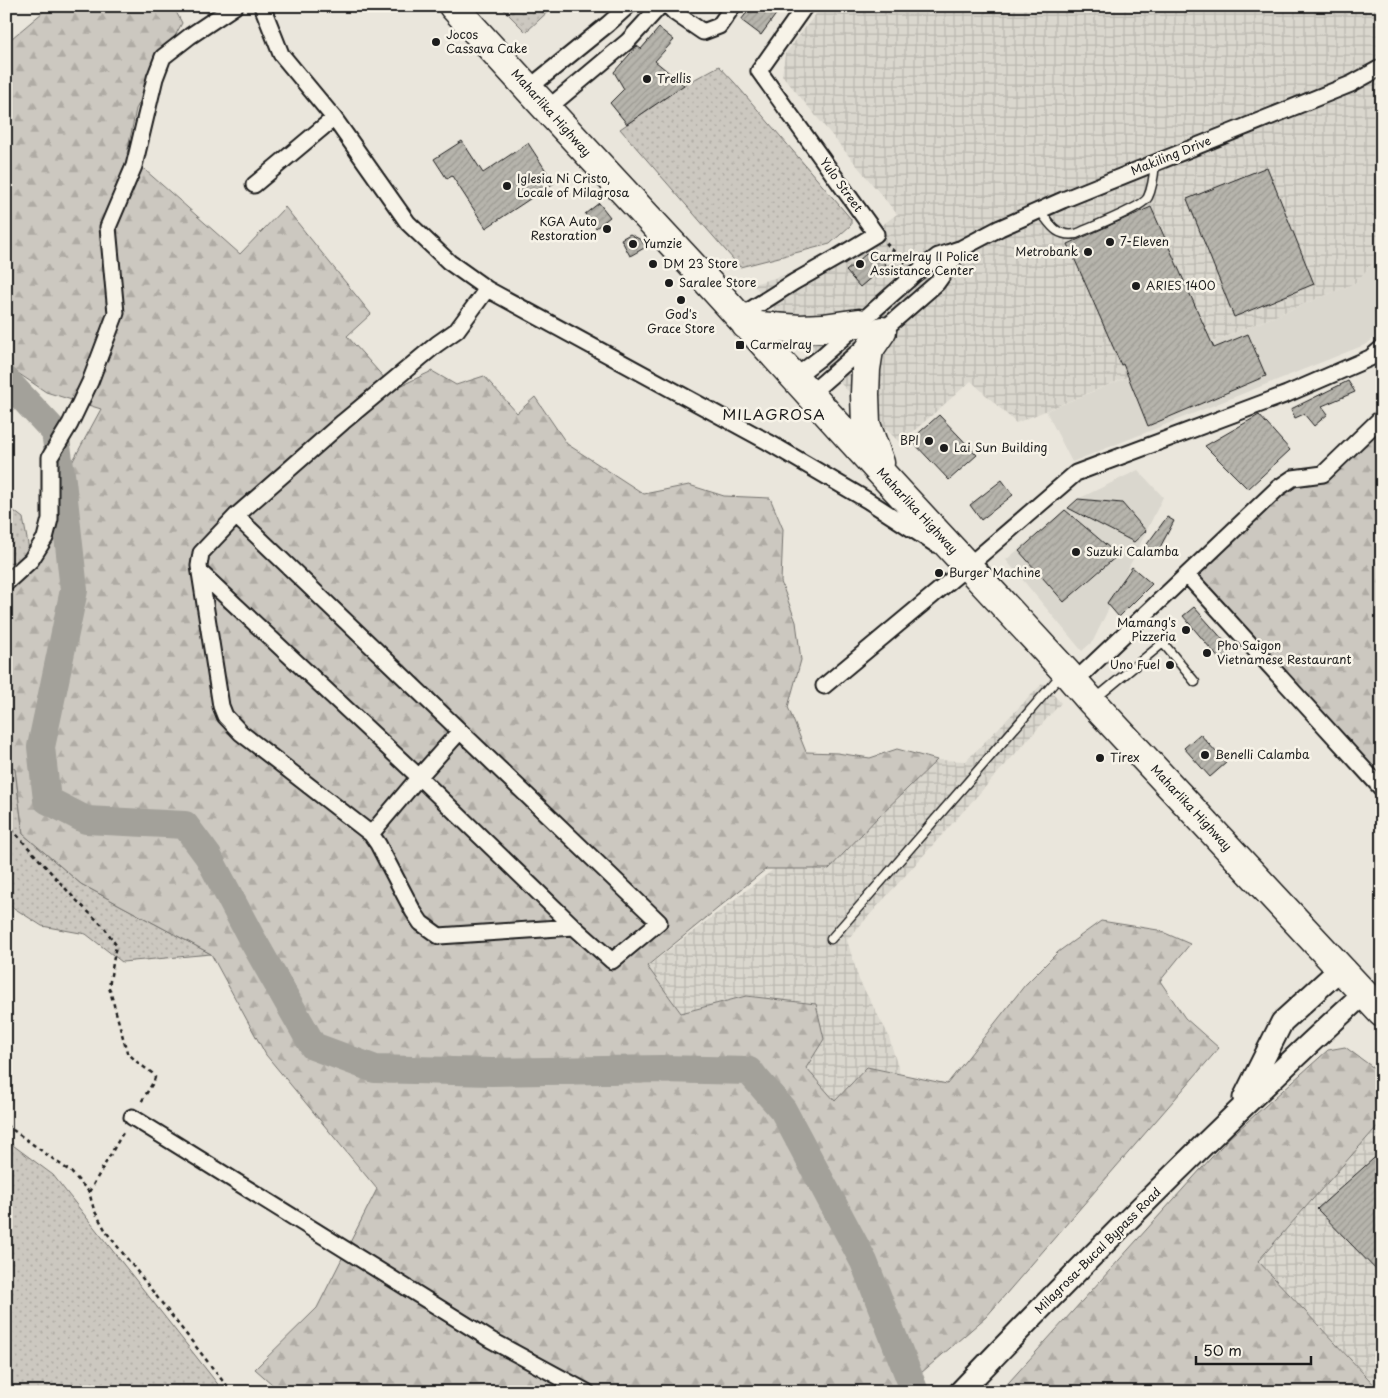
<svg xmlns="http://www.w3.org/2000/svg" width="1388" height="1398" viewBox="0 0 1388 1398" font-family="'Playpen Sans',sans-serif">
	<defs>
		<pattern id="industrial-grid" width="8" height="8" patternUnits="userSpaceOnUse" patternTransform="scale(1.25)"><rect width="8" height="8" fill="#dad7ce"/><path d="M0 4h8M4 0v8" fill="none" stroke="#bab8b0"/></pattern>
		<pattern id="grass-dots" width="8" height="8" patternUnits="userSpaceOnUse" patternTransform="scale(1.25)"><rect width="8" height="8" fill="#ccc8c0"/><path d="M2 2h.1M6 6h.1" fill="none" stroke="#afaba4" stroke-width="1.8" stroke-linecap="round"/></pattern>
		<pattern id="forest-firs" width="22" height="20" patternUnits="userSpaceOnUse" patternTransform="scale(1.25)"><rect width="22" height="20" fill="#ccc8c0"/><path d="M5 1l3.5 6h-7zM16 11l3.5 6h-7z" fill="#afaba4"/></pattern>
		<pattern id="building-hatch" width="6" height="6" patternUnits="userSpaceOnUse" patternTransform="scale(1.25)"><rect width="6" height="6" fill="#b6b4ac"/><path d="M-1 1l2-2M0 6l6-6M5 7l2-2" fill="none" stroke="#9c9a93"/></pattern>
	</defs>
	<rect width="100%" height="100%" fill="#eae6dc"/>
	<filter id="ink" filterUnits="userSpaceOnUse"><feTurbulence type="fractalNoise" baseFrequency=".02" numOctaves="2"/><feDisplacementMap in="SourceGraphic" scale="10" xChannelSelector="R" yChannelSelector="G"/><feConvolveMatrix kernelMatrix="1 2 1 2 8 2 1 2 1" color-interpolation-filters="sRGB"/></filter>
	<g filter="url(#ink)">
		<path fill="#dad7ce" d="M 1382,253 L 1382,331 L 1367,344 L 1072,462 L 1046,411 L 1355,283 Z
			M 1138,470 L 1163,497 L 1093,641 L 1082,651 L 1006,560 L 1078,499 Z"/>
		<path fill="url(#industrial-grid)" d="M 822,6 L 1382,6 L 1382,253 L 1355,283 L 1016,423 L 971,381 L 900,443 L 820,363 L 753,284 L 834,261 L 897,214 L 782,75 L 785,54 Z
			M 1043,683 L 1061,703 L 847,940 L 859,980 L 888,1034 L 900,1074 L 867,1067 L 835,1101 L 806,1068 L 824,1039 L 746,996 L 681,1013 L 647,967 L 774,869 L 829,869 L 878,817 L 937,760 L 966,761 Z
			M 1382,1121 L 1382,1392 L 1258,1261 Z"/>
		<path fill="url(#grass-dots)" stroke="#74726e" d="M 500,6 L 554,6 L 526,32 Z
			M 719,66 L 734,82 L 851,219 L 851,225 L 830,244 L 740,267 L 620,129 L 684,85 Z
			M 6,505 L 23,518 L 31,560 L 6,563 Z
			M 6,763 L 15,769 L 23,834 L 81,884 L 211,954 L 122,962 L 86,934 L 42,926 L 6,903 Z
			M 6,1140 L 53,1175 L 224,1392 L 16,1392 L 6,1379 Z"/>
		<path fill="url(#forest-firs)" stroke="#74726e" d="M 78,6 L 173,6 L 182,23 L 136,109 L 127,154 L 240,254 L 285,207 L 371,314 L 347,336 L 394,389 L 432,371 L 456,385 L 484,376 L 517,413 L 535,397 L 567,444 L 644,494 L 689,485 L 724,496 L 770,498 L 783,529 L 781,582 L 796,622 L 801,660 L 788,707 L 806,752 L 837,753 L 870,758 L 897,749 L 937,760 L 878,817 L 829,869 L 766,869 L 647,966 L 681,1013 L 746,996 L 816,1004 L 824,1039 L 806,1068 L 835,1101 L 867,1067 L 947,1084 L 1025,985 L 1058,952 L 1101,921 L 1158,930 L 1190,944 L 1160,981 L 1185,1018 L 1219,1048 L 986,1317 L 899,1392 L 281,1392 L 255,1369 L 317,1308 L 377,1189 L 266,1055 L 211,954 L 81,884 L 23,834 L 15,769 L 6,763 L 6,563 L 31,560 L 62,481 L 101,409 L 46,392 L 6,365 L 6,43 L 49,7 L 71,10 Z
			M 1382,415 L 1382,785 L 1191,577 L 1276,489 L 1317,475 Z
			M 1345,1047 L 1382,1074 L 1382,1121 L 1258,1261 L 1381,1392 L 1000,1392 L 1229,1138 L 1328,1050 Z"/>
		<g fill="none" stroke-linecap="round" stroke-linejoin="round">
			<path stroke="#a3a19a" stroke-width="28" d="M 6,380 L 55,432 L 62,481 L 74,590 L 41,747 L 47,800 L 86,820 L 185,825 L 208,856 L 252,939 L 313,1046 L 375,1069 L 492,1072 L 662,1069 L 749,1071 L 783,1110 L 864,1262 L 915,1392"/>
		</g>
		<path fill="url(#building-hatch)" stroke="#1c1c1c" d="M 752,6 L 782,6 L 761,35 L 741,20 Z
			M 659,28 L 674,40 L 655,61 L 684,85 L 627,124 L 610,103 L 624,89 L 614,72 L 637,46 L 641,49 Z
			M 462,141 L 483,173 L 528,143 L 554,183 L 486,228 L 452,176 L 447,179 L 434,159 Z
			M 1267,167 L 1314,284 L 1234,317 L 1187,199 Z
			M 599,203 L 610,217 L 596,228 L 585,214 Z
			M 1151,207 L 1214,348 L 1248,334 L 1266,376 L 1148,426 L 1123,364 L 1121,365 L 1068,244 Z
			M 630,234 L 641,240 L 646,247 L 630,256 L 621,239 Z
			M 872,249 L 886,265 L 860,287 L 846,271 Z
			M 1348,381 L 1355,392 L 1322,406 L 1328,414 L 1314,426 L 1304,414 L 1295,418 L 1291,409 Z
			M 939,415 L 977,455 L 949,480 L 911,440 Z
			M 1259,415 L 1290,450 L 1248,489 L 1205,446 Z
			M 1002,480 L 1013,495 L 981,520 L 970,505 Z
			M 1078,499 L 1122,503 L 1146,531 L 1134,542 L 1068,508 Z
			M 1065,510 L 1118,555 L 1064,602 L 1019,551 Z
			M 1167,517 L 1174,521 L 1157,553 L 1145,547 Z
			M 1132,567 L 1152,584 L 1119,617 L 1107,603 Z
			M 1194,607 L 1233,651 L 1221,661 L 1183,616 Z
			M 1200,734 L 1226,763 L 1210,777 L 1184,748 Z
			M 1382,1151 L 1382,1276 L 1317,1209 Z"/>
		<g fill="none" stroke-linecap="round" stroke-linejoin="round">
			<defs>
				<path id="lane" d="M 1040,211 C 1051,225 1056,237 1076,234 C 1089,228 1144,207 1148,197 C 1153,187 1154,174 1155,163
					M 1095,699 L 1163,643 L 1195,682
					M 831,939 L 1061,675"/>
				<path id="street" d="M 262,6 L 281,54 L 334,118 L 408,223 L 449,262 L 487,289 L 768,442 L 867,500 L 935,544
					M 668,6 L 675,13 L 703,32 L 719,26 L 733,6
					M 529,88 L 608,24 L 628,6
					M 547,109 L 628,41 L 660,6
					M 254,185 L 334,118
					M 487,289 L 457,330 L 437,344 L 343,422 L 236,516 L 201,553 L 199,566 L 221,706 L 225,716 L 241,733 L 371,834 L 378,844 L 413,911 L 421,923 L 439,936 L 574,927
					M 739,317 L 794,282 L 838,257 L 876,234 L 759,71 L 805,6
					M 795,377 L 820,358 L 915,274 L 938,256 L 962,248 L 1000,228 L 1063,200 L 1351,84 L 1382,67
					M 810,394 L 937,283 L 962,248
					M 200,572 L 419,777 L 574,927 L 612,961 L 659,922 L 236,516
					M 1187,575 L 1382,789
					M 6,583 L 31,560 L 45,538 L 50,519 L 50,457 L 70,424 L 90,382 L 116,313 L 108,227 L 134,166 L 155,78 L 163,57 L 190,36 L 235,6
					M 1074,682 L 1278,488 L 1293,478 L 1323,474 L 1382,417
					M 824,686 L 968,566 L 1076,473 L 1287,394 L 1370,358 L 1382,348
					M 371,834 L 419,777 L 460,731
					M 132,1117 L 491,1340 L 587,1392"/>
				<path id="secondary" d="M 1244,1098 L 1282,1022 L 1340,969
					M 960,1392 C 1091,1255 1224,1121 1363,994"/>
				<path id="highway" d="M 453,6 L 547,109 L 705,279 L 886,478 L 1065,671 L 1092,702 L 1382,1013
					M 746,325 L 800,329 L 823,328 L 859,323
					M 880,463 L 866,424 L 865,394 L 866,369 L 869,350 L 882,331"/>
			</defs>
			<use href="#lane" stroke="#1c1c1c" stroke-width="11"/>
			<use href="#street" stroke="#1c1c1c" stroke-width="19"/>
			<use href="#secondary" stroke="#1c1c1c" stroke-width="25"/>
			<use href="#highway" stroke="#1c1c1c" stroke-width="31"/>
			<path stroke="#1c1c1c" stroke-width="2.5" stroke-dasharray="4 4" stroke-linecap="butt" d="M 886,243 L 905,263
				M 6,823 L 74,898 L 104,927 L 116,945 L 109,987 L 127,1052 L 137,1062 L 152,1073 L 155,1077 L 154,1081 L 140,1104
				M 6,1125 L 71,1172 L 89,1192 L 94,1210 L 107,1233 L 222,1380 L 233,1392
				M 89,1192 L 124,1131"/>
			<use href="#lane" stroke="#f7f3e8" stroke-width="8"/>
			<use href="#street" stroke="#f7f3e8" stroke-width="15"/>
			<use href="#secondary" stroke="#f7f3e8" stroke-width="21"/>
			<use href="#highway" stroke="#f7f3e8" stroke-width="28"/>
		</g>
	</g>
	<g fill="#1c1c1c" stroke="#f7f3e8" stroke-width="2">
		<circle cx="436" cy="42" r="5"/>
		<circle cx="647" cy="79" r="5"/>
		<circle cx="507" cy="186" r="5"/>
		<circle cx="607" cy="229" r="5"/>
		<circle cx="1110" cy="242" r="5"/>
		<circle cx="633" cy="244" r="5"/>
		<circle cx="1088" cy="252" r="5"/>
		<circle cx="653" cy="264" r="5"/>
		<circle cx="860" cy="264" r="5"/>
		<circle cx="669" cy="283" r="5"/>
		<circle cx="1136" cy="286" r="5"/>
		<circle cx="681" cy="300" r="5"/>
		<rect x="735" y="340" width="10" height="10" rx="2.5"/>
		<circle cx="929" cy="441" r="5"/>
		<circle cx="944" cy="448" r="5"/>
		<circle cx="1076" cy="552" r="5"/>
		<circle cx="939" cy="573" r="5"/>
		<circle cx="1186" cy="630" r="5"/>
		<circle cx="1207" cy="653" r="5"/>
		<circle cx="1170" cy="665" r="5"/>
		<circle cx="1205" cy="755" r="5"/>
		<circle cx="1100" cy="758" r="5"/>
	</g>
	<g text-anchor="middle" stroke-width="5" stroke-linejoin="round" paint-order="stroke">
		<g font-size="12" fill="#1c1c1c" stroke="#f7f3e8" text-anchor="start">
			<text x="446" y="39">Jocos<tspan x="446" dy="14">Cassava Cake</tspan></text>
			<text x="657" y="83">Trellis</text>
			<text x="517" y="183">Iglesia Ni Cristo,<tspan x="517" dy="14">Locale of Milagrosa</tspan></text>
			<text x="597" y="226" text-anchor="end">KGA Auto<tspan x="597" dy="14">Restoration</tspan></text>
			<text x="1120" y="246">7-Eleven</text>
			<text x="643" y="248">Yumzie</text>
			<text x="1078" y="256" text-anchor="end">Metrobank</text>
			<text x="870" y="261">Carmelray II Police<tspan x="870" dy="14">Assistance Center</tspan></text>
			<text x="663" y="268">DM 23 Store</text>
			<text x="679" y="287">Saralee Store</text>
			<text x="1146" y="290">ARIES 1400</text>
			<text x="681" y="319" text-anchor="middle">God's<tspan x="681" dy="14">Grace Store</tspan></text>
			<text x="750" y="349">Carmelray</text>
			<text x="919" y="445" text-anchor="end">BPI</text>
			<text x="954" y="452">Lai Sun Building</text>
			<text x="1086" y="556">Suzuki Calamba</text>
			<text x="949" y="577">Burger Machine</text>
			<text x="1176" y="627" text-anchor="end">Mamang's<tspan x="1176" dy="14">Pizzeria</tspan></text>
			<text x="1217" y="650">Pho Saigon<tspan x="1217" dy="14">Vietnamese Restaurant</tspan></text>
			<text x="1160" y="669" text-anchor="end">Uno Fuel</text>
			<text x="1215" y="759">Benelli Calamba</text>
			<text x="1110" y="762">Tirex</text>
		</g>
		<g font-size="12" fill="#1c1c1c" stroke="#f7f3e8">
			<text transform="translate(551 113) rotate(48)" y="4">Maharlika Highway</text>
			<text transform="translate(1171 156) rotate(-22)" y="4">Makiling Drive</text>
			<text transform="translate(841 185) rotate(54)" y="4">Yulo Street</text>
			<text transform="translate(917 511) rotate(47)" y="4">Maharlika Highway</text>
			<text transform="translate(1191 808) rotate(47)" y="4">Maharlika Highway</text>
			<text transform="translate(1098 1251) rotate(-45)" y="4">Milagrosa-Bucal Bypass Road</text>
		</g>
		<g font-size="15" letter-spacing="1" fill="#1c1c1c" stroke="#f7f3e8">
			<text x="774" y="420">MILAGROSA</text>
		</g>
	</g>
	<rect width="1388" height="1398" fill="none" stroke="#f7f3e8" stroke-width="25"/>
	<rect x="12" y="12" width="1363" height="1373" fill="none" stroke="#1c1c1c" stroke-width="2" filter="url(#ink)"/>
	<path d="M1196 1356v8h115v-8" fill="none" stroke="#1c1c1c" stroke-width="2.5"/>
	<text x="1203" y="1356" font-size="15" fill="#1c1c1c" stroke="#f7f3e8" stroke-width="4" paint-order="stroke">50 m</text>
</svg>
